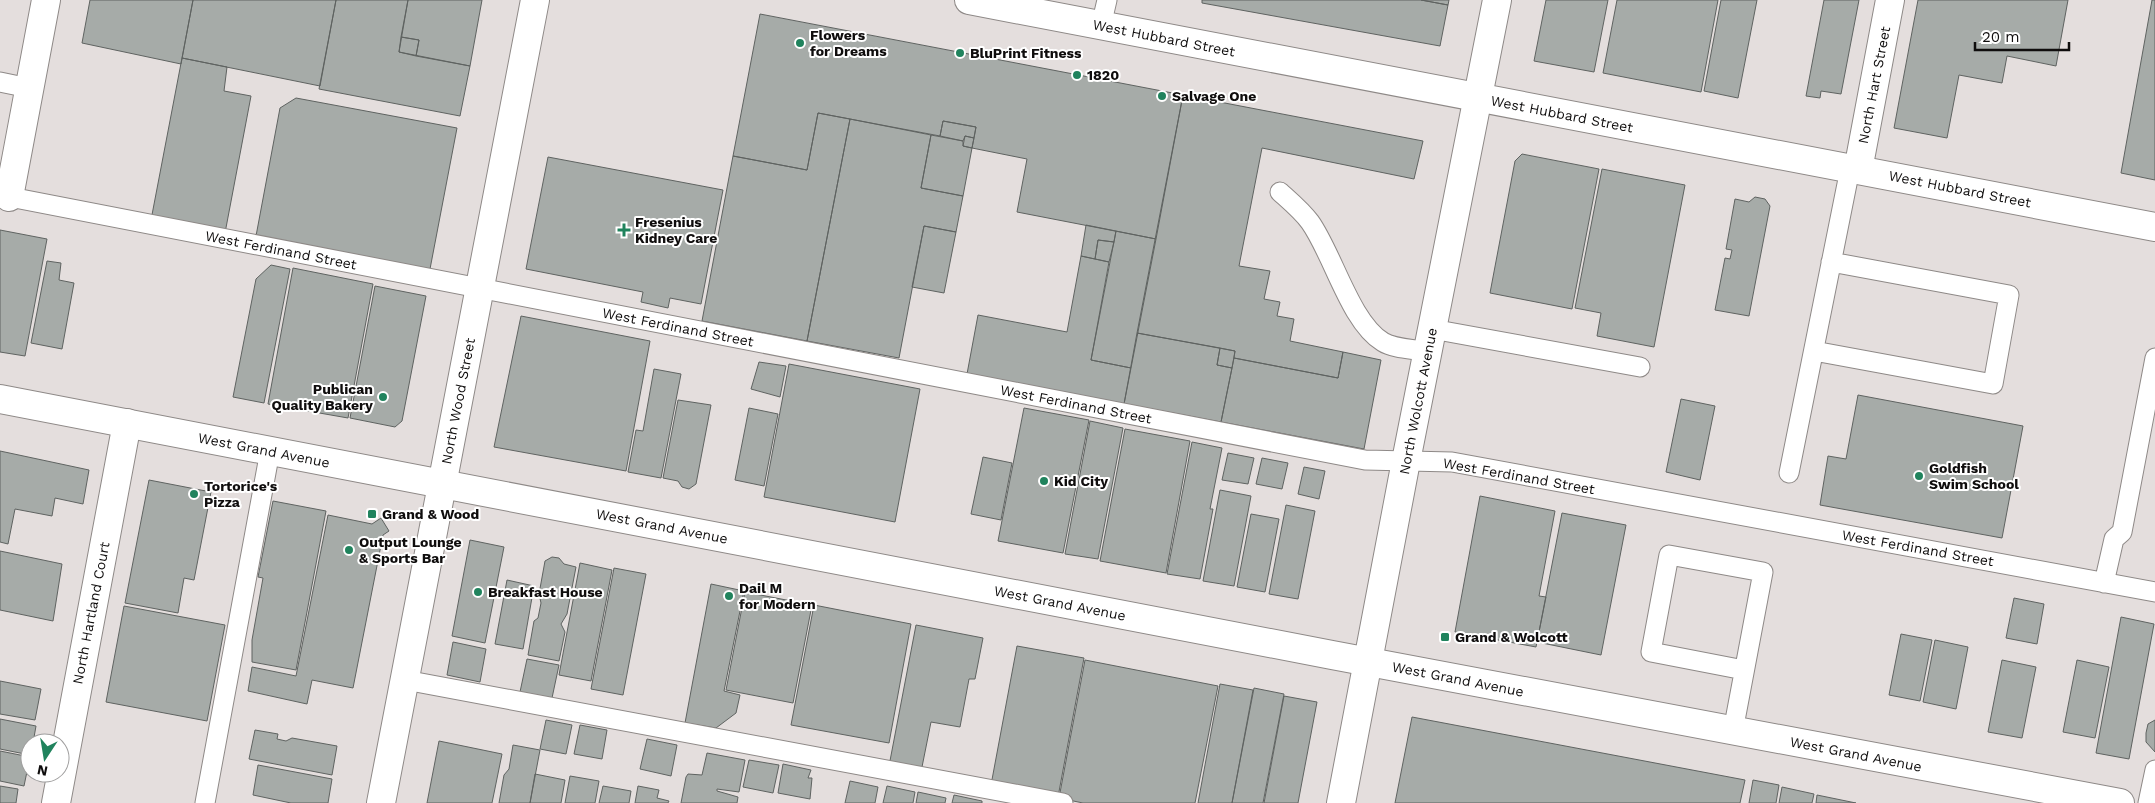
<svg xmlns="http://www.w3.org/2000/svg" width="2155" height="803" viewBox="0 0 2155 803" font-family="'Work Sans',sans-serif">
	<rect width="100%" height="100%" fill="#e4dedd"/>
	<path fill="#a6aba8" stroke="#5f6361" d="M 90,0 L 193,0 L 181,64 L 82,43 Z
		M 193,0 L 336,0 L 320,86 L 182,58 Z
		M 336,0 L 408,0 L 399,52 L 470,66 L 460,116 L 319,89 Z
		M 408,0 L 482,0 L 470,66 L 416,56 L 419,40 L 401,37 Z
		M 1202,0 L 1421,0 L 1448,5 L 1440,46 L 1202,3 Z
		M 1421,0 L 1449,0 L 1448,5 Z
		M 1546,0 L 1608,0 L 1594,72 L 1534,61 Z
		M 1617,0 L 1718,0 L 1701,92 L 1603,73 Z
		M 1721,0 L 1757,0 L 1738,98 L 1704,91 Z
		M 1824,0 L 1859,0 L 1841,94 L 1821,91 L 1820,98 L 1806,96 Z
		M 1918,0 L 2068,0 L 2056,66 L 2007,56 L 2002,83 L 1959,75 L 1947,138 L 1894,128 Z
		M 2152,0 L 2155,0 L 2155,180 L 2121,173 Z
		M 760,14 L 1183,95 L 1156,239 L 1017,212 L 1027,159 L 972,148 L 976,127 L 943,121 L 940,136 L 818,113 L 807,170 L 733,156 Z
		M 401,37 L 419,40 L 416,56 L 399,52 Z
		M 182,58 L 227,67 L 224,91 L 251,96 L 225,233 L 151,220 Z
		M 1183,95 L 1423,141 L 1414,179 L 1262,148 L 1239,266 L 1270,271 L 1264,299 L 1280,302 L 1277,316 L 1294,319 L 1290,341 L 1343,352 L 1338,378 L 1234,358 L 1235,351 L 1137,333 Z
		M 296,98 L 457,128 L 430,269 L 256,236 L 280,108 Z
		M 818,113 L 850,119 L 807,341 L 702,321 L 733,156 L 807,170 Z
		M 850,119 L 931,135 L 921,188 L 963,196 L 956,232 L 924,226 L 899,358 L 807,341 Z
		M 943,121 L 976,127 L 974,138 L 965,136 L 963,141 L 940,136 Z
		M 931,135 L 963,141 L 963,146 L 972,148 L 963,196 L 921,188 Z
		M 965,136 L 974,138 L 972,148 L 963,146 Z
		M 1522,154 L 1599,169 L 1572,309 L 1490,293 L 1515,161 Z
		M 548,157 L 723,190 L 701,304 L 670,298 L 668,308 L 641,302 L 643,292 L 526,269 Z
		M 1602,169 L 1685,185 L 1654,347 L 1597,336 L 1601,313 L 1575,308 Z
		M 1755,197 L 1765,199 L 1770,206 L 1749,316 L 1715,310 L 1725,258 L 1730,259 L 1732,250 L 1726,249 L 1735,199 L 1749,202 Z
		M 1086,225 L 1116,231 L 1114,242 L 1098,240 L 1095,259 L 1081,256 Z
		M 924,226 L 956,232 L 944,293 L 912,287 Z
		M 0,230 L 47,239 L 25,356 L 0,352 Z
		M 1116,231 L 1156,239 L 1131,368 L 1091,360 Z
		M 1098,240 L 1114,242 L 1109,262 L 1095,259 Z
		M 1081,256 L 1109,262 L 1091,360 L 1131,368 L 1124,404 L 967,374 L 978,315 L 1067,332 Z
		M 47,261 L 61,263 L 59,280 L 74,283 L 62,349 L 31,343 Z
		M 271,265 L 290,269 L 264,403 L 233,397 L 256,279 Z
		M 293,268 L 373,284 L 348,418 L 268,404 Z
		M 375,286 L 426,296 L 402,421 L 395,427 L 350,418 Z
		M 521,316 L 650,341 L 626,471 L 494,447 Z
		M 1137,333 L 1220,348 L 1217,365 L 1232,368 L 1221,422 L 1124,404 Z
		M 1220,348 L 1235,351 L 1232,368 L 1217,365 Z
		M 1343,352 L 1381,360 L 1364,449 L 1221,422 L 1234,358 L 1338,378 Z
		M 759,362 L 786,366 L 780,397 L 751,389 Z
		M 789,364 L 920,389 L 895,522 L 764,497 Z
		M 654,369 L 681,374 L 661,478 L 628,472 L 636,430 L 643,431 Z
		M 1858,395 L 2023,426 L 2002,538 L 1820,505 L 1828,456 L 1846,459 Z
		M 1681,399 L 1715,406 L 1700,480 L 1666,472 Z
		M 678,400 L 711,405 L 696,484 L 689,489 L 682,487 L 678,481 L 663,478 Z
		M 749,408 L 778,414 L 764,486 L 735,480 Z
		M 1024,408 L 1089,420 L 1063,553 L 998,541 Z
		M 1090,421 L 1123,428 L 1098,559 L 1065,554 Z
		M 1125,429 L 1190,441 L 1166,573 L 1100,561 Z
		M 1192,442 L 1222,448 L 1210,509 L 1213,509 L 1200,579 L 1167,574 Z
		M 0,451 L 89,470 L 83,504 L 55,498 L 52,516 L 15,509 L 8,544 L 0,542 Z
		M 1228,453 L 1254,458 L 1248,484 L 1222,480 Z
		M 983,457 L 1012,463 L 1001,520 L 971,514 Z
		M 1262,458 L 1288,463 L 1282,489 L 1256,484 Z
		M 1304,467 L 1325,471 L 1319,499 L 1298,494 Z
		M 149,480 L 211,492 L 194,580 L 184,578 L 178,613 L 125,603 Z
		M 1220,490 L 1251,496 L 1234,586 L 1203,581 Z
		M 1480,496 L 1555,511 L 1539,596 L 1546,597 L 1536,647 L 1455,632 Z
		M 273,501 L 326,511 L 296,670 L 252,662 L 252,640 L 263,578 L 258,577 Z
		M 1286,505 L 1315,511 L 1298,599 L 1269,594 Z
		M 1562,513 L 1626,525 L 1601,655 L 1537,642 Z
		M 1251,514 L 1279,519 L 1265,592 L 1237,587 Z
		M 328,515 L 372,524 L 381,518 L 389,531 L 383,535 L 353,688 L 312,680 L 307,704 L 248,691 L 252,667 L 296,676 Z
		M 470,540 L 504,547 L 485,643 L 452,636 Z
		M 0,551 L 62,564 L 53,621 L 0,610 Z
		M 552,557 L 559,558 L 564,564 L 576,567 L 567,614 L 561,624 L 565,632 L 559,661 L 528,655 L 534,621 L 538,618 L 541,603 L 539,594 L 545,561 Z
		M 580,563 L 612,570 L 591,681 L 559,675 Z
		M 614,568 L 646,574 L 623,695 L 591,689 Z
		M 507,580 L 534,586 L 523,649 L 495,644 Z
		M 711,584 L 744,591 L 724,691 L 740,695 L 736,713 L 716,728 L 685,723 Z
		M 745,592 L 812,605 L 793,703 L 726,690 Z
		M 2014,598 L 2044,604 L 2037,644 L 2006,638 Z
		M 814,605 L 911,624 L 889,743 L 791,725 Z
		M 124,606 L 225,625 L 207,721 L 106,702 Z
		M 2121,617 L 2154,624 L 2129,759 L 2096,753 Z
		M 916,625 L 983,638 L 975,679 L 969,679 L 960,727 L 931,722 L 921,772 L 889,766 Z
		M 1901,634 L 1932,640 L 1920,701 L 1889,695 Z
		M 1935,640 L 1968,647 L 1956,709 L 1923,702 Z
		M 453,642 L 486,649 L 480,682 L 447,675 Z
		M 1017,646 L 1084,658 L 1058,797 L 991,785 Z
		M 527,659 L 559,665 L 552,698 L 520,692 Z
		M 1085,660 L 1218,686 L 1195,803 L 1083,803 L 1059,798 Z
		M 2002,660 L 2036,667 L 2022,738 L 1988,732 Z
		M 2077,660 L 2109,667 L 2095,738 L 2063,732 Z
		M 0,681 L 41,689 L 35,720 L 0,714 Z
		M 1220,684 L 1253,690 L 1232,803 L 1198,803 Z
		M 1254,688 L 1284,694 L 1263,803 L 1232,803 Z
		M 1284,696 L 1317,702 L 1298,803 L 1264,803 Z
		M 1412,717 L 1745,780 L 1740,803 L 1395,803 Z
		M 0,719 L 36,726 L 33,743 L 30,743 L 30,755 L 0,749 Z
		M 546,720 L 572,725 L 566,754 L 540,749 Z
		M 2155,720 L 2155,752 L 2146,742 L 2146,733 L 2148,724 Z
		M 580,725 L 607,730 L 602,759 L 574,754 Z
		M 255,730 L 278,734 L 277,739 L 286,741 L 292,738 L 337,746 L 332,775 L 249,759 Z
		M 647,739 L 677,745 L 671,776 L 640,769 Z
		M 439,741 L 502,754 L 492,803 L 427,803 Z
		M 513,745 L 540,750 L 530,803 L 499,803 L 504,775 L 509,769 Z
		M 0,751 L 30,757 L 24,786 L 0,781 Z
		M 707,753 L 745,760 L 739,792 L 717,789 L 717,791 L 738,797 L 737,803 L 681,803 L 686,777 L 688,774 L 702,775 Z
		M 749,760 L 779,765 L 773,793 L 743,787 Z
		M 783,764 L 811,770 L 808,778 L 812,778 L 810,799 L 778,793 Z
		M 258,765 L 332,779 L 328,803 L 291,803 L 253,795 Z
		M 535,774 L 565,780 L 561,803 L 530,803 Z
		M 570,776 L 599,781 L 595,803 L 565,803 Z
		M 1753,780 L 1779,785 L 1776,803 L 1749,803 Z
		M 850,781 L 878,787 L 875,803 L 845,803 Z
		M 0,786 L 18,789 L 16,803 L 0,803 Z
		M 603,786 L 631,791 L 629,803 L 599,803 Z
		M 638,786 L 659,790 L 657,798 L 669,801 L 668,803 L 635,803 Z
		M 887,786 L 915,792 L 913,803 L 883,803 Z
		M 1782,787 L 1814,794 L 1812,803 L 1779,803 Z
		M 918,792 L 946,798 L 945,803 L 916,803 Z
		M 954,795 L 982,801 L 982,803 L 952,803 Z
		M 1817,795 L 1856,803 L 1816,803 Z"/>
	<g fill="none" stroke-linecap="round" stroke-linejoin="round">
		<defs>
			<path id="lane" d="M 1101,26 L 1107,0
				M 0,82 L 29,88
				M 1280,192 C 1290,201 1302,211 1310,222 C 1333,254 1350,322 1383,342 C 1394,349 1415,349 1428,352
				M 0,195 L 1365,460 L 1452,462 L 2155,592
				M 1432,329 L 1640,367
				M 1814,351 L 1993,384 L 2009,295 L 1831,262
				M 1789,473 L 1850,169
				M 2104,583 L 2114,539 L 2122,532 L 2155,358
				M 405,680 L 1063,803
				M 1733,731 L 1763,572 L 1669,555 L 1651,652 L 1744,670
				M 205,803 L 270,451
				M 2148,803 L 2155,770"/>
			<path id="street" d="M 1858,170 L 1890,0
				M 9,197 L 46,0
				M 56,803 L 127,423
				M 381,803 L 535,0
				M 1341,803 L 1406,461 L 1497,0"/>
			<path id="secondary" d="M 969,0 L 2155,227
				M 0,399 L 1332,655 L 2120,803"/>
		</defs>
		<use href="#lane" stroke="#8e8987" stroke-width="21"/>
		<use href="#street" stroke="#8e8987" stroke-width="30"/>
		<use href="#secondary" stroke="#8e8987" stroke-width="30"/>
		<use href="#lane" stroke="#fff" stroke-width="19"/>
		<use href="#street" stroke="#fff" stroke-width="28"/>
		<use href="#secondary" stroke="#fff" stroke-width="28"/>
	</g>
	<g fill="#20835d" stroke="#fff" stroke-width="2">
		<circle cx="800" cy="43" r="5"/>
		<circle cx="960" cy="53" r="5"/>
		<circle cx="1077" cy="75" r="5"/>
		<circle cx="1162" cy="96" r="5"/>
		<path d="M621.5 222.5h5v5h5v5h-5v5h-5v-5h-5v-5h5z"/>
		<circle cx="383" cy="397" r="5"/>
		<circle cx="1919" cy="476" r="5"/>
		<circle cx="1044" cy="481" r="5"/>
		<circle cx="194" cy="494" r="5"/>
		<rect x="367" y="509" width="10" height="10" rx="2.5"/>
		<circle cx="349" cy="550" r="5"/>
		<circle cx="478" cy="592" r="5"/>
		<circle cx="729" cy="596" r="5"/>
		<rect x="1440" y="632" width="10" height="10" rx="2.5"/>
	</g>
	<g text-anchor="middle" stroke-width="4" stroke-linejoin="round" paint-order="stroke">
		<g font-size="14" font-weight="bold" fill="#0f0d0d" stroke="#fff" text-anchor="start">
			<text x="810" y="40">Flowers<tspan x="810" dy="16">for Dreams</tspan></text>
			<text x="970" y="58">BluPrint Fitness</text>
			<text x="1087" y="80">1820</text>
			<text x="1172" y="101">Salvage One</text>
			<text x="635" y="227">Fresenius<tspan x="635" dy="16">Kidney Care</tspan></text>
			<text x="373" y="394" text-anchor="end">Publican<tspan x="373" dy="16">Quality Bakery</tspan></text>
			<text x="1929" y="473">Goldfish<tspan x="1929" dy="16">Swim School</tspan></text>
			<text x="1054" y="486">Kid City</text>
			<text x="204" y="491">Tortorice's<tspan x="204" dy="16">Pizza</tspan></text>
			<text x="382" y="519">Grand &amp; Wood</text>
			<text x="359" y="547">Output Lounge<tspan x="359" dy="16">&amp; Sports Bar</tspan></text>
			<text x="739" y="593">Dail M<tspan x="739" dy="16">for Modern</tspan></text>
			<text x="488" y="597">Breakfast House</text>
			<text x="1455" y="642">Grand &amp; Wolcott</text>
		</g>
		<g font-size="14" fill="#0f0d0d" stroke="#fff">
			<text transform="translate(1164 38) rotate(11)" y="5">West Hubbard Street</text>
			<text transform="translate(1874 85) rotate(-79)" y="5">North Hart Street</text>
			<text transform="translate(1562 114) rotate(11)" y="5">West Hubbard Street</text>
			<text transform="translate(1960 189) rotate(11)" y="5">West Hubbard Street</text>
			<text transform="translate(281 250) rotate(11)" y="5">West Ferdinand Street</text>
			<text transform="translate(678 327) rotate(11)" y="5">West Ferdinand Street</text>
			<text transform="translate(458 401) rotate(-79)" y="5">North Wood Street</text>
			<text transform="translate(1418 401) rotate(-79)" y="5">North Wolcott Avenue</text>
			<text transform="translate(1076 404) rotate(11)" y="5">West Ferdinand Street</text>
			<text transform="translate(264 450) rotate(11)" y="5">West Grand Avenue</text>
			<text transform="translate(1519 476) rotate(10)" y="5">West Ferdinand Street</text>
			<text transform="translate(662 526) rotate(11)" y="5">West Grand Avenue</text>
			<text transform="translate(1918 548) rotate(10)" y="5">West Ferdinand Street</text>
			<text transform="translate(1060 603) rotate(11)" y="5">West Grand Avenue</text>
			<text transform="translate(91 613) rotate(-79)" y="5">North Hartland Court</text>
			<text transform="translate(1458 679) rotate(11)" y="5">West Grand Avenue</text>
			<text transform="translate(1856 754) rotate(11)" y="5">West Grand Avenue</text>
		</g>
	</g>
	<g transform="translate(45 758) rotate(192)"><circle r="24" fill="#ffffff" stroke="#9f9e9e"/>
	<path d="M0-4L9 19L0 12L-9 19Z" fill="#20835d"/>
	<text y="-8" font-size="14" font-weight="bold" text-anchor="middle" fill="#0f0d0d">N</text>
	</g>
	<path d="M1975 42v8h94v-8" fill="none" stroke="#0f0d0d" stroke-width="2.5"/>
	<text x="1982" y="42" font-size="15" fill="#0f0d0d" stroke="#ffffff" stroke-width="4" paint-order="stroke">20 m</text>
</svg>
